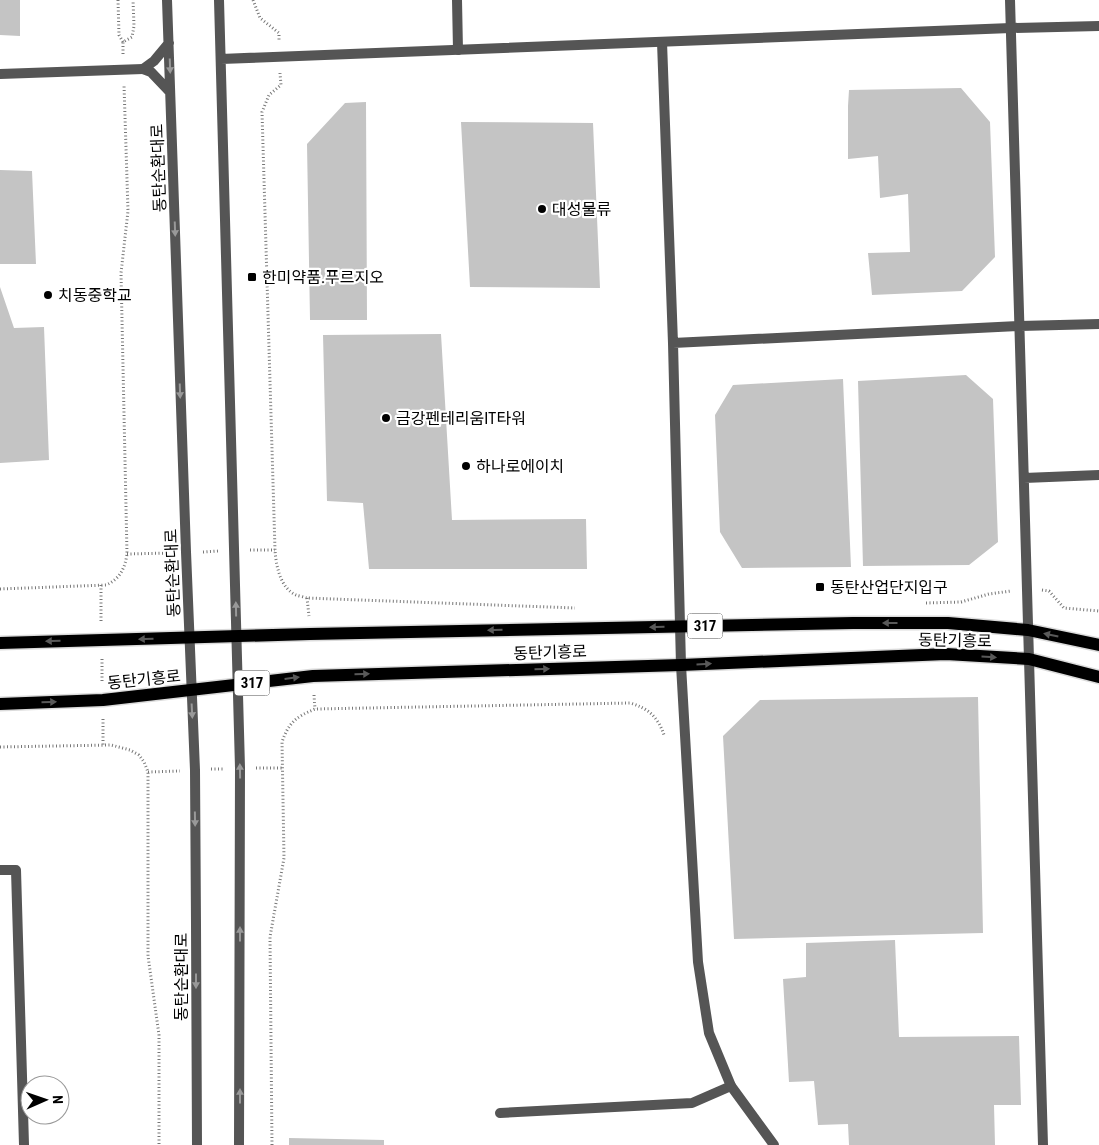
<svg xmlns="http://www.w3.org/2000/svg" width="1099" height="1145" viewBox="0 0 1099 1145" font-family="'Roboto Condensed','Noto Sans KR',sans-serif">
	<rect width="100%" height="100%" fill="#fff"/>
	<path fill="#c4c4c4" d="M 0,0 L 20,0 L 20,36 L 0,35 Z
		M 961,88 L 990,122 L 995,257 L 962,291 L 872,295 L 868,253 L 910,252 L 908,194 L 880,198 L 878,156 L 848,159 L 848,106 L 849,90 Z
		M 366,102 L 367,320 L 310,320 L 307,144 L 345,103 Z
		M 461,122 L 593,123 L 600,288 L 470,287 Z
		M 0,170 L 32,171 L 36,264 L 0,264 Z
		M 0,287 L 14,328 L 44,327 L 49,460 L 0,463 Z
		M 441,334 L 452,520 L 586,519 L 587,569 L 369,569 L 363,503 L 327,501 L 323,335 Z
		M 966,375 L 993,399 L 998,542 L 969,565 L 863,566 L 858,381 Z
		M 843,379 L 851,567 L 742,568 L 720,532 L 715,415 L 733,385 Z
		M 978,697 L 983,933 L 734,939 L 723,736 L 760,700 Z
		M 895,940 L 899,1037 L 1019,1036 L 1021,1105 L 994,1105 L 995,1145 L 849,1145 L 848,1124 L 818,1125 L 814,1081 L 789,1082 L 783,979 L 806,977 L 806,943 Z
		M 289,1138 L 384,1140 L 384,1145 L 289,1145 Z"/>
	<g fill="none" stroke-linecap="round" stroke-linejoin="round">
		<defs>
			<path id="primary" d="M 0,643 L 310,634 L 853,623 L 948,623 L 1028,630 L 1099,645
				M 0,704 L 103,700 L 313,676 L 681,665 L 946,654 L 1029,659 L 1099,677"/>
		</defs>
		<use href="#primary" stroke="#dbdbdb" stroke-width="15"/>
		<path stroke="#777" stroke-width="3" stroke-dasharray="1 2.5" stroke-linecap="butt" d="M 118,0 L 119,35 L 123,42
			M 253,0 L 260,18 L 279,33 L 279,41
			M 123,54 L 123,42 L 132,37 L 134,26 L 133,0
			M 280,73 L 281,85 L 269,95 L 262,112 L 275,550 C 276,565 280,588 296,595 C 299,596 304,597 307,598 L 575,608
			M 250,550 L 275,550
			M 203,552 L 219,551
			M 127,554 L 169,553
			M 101,585 L 101,622
			M 0,589 L 106,585 C 120,579 125,568 127,554 L 121,273 L 128,211 L 124,85
			M 1042,590 L 1049,591 L 1064,608 L 1099,611
			M 307,598 L 309,616
			M 926,603 L 961,602 L 989,594 L 1011,591
			M 102,659 L 102,682
			M 314,695 L 315,709
			M 103,719 L 103,745
			M 0,747 L 111,745 L 130,750 L 139,755 L 144,762 L 148,772 L 148,956 L 159,1035 L 159,1145
			M 256,768 L 283,768
			M 211,769 L 225,769
			M 148,772 L 180,771
			M 272,1145 L 270,937 L 284,858 L 282,742 C 289,722 296,717 315,709 L 630,703 C 648,708 658,717 664,735"/>
		<path stroke="#555" stroke-width="10" d="M 457,0 L 458,50
			M 500,1113 L 692,1103 L 731,1086"/>
		<path stroke="#555" stroke-width="10" d="M 1010,0 L 1043,1145
			M 662,42 L 673,343 L 681,665 L 698,962 L 709,1033 L 731,1086 L 774,1145
			M 0,74 L 143,69
			M 673,343 L 1020,326 L 1099,324
			M 1024,478 L 1099,475
			M 0,870 L 16,870 L 24,1145"/>
		<path stroke="#555" stroke-width="10" d="M 167,0 L 186,552 L 195,770 L 196,925 L 197,1145
			M 219,0 L 240,768 L 239,1145
			M 169,43 L 154,61 L 143,69 L 151,72 L 170,92
			M 221,59 L 1011,28 L 1099,26"/>
		<use href="#primary" stroke="#000" stroke-width="12"/>
	</g>
	<defs><path id="oneway-solid" d="M-6-.8H1V-3.2L6.5 0L1 3.2V.8H-6Z" transform="scale(1.25)"/></defs>
	<g fill="#999">
		<use href="#oneway-solid" transform="translate(170 66) rotate(88)"/>
		<use href="#oneway-solid" transform="translate(175 229) rotate(88)"/>
		<use href="#oneway-solid" transform="translate(180 391) rotate(88)"/>
		<use href="#oneway-solid" transform="translate(236 609) rotate(-91)"/>
		<use href="#oneway-solid" transform="translate(192 711) rotate(87)"/>
		<use href="#oneway-solid" transform="translate(240 771) rotate(-91)"/>
		<use href="#oneway-solid" transform="translate(195 819) rotate(89)"/>
		<use href="#oneway-solid" transform="translate(240 934) rotate(-90)"/>
		<use href="#oneway-solid" transform="translate(196 981) rotate(90)"/>
		<use href="#oneway-solid" transform="translate(240 1096) rotate(-90)"/>
	</g>
	<g fill="#595959">
		<use href="#oneway-solid" transform="translate(890 623) rotate(-180)"/>
		<use href="#oneway-solid" transform="translate(657 627) rotate(179)"/>
		<use href="#oneway-solid" transform="translate(495 630) rotate(179)"/>
		<use href="#oneway-solid" transform="translate(1051 635) rotate(-168)"/>
		<use href="#oneway-solid" transform="translate(146 639) rotate(178)"/>
		<use href="#oneway-solid" transform="translate(53 641) rotate(179)"/>
		<use href="#oneway-solid" transform="translate(989 657) rotate(3)"/>
		<use href="#oneway-solid" transform="translate(704 664) rotate(-3)"/>
		<use href="#oneway-solid" transform="translate(542 669) rotate(-2)"/>
		<use href="#oneway-solid" transform="translate(362 674) rotate(-2)"/>
		<use href="#oneway-solid" transform="translate(292 678) rotate(-7)"/>
		<use href="#oneway-solid" transform="translate(49 702) rotate(-2)"/>
	</g>
	<g fill="#000" stroke="#fff" stroke-width="2">
		<circle cx="542" cy="209" r="5"/>
		<rect x="247" y="272" width="10" height="10" rx="2.5"/>
		<circle cx="48" cy="295" r="5"/>
		<circle cx="386" cy="418" r="5"/>
		<circle cx="466" cy="466" r="5"/>
		<rect x="815" y="582" width="10" height="10" rx="2.5"/>
	</g>
	<g text-anchor="middle" stroke-width="4.5" stroke-linejoin="round" paint-order="stroke">
		<g fill="#fff" stroke="#4c4c4c" stroke-width="1">
			<rect x="687.5" y="613.5" width="35" height="25" rx="4"/>
			<rect x="234.5" y="670.5" width="35" height="25" rx="4"/>
		</g>
		<g font-size="15" font-weight="bold" fill="#000">
			<text x="705" y="631">317</text>
			<text x="252" y="688">317</text>
		</g>
		<g font-size="16" fill="#000" stroke="#fff">
			<text transform="translate(158 168) rotate(-92)" y="6">동탄순환대로</text>
			<text transform="translate(172 573) rotate(-92)" y="6">동탄순환대로</text>
			<text transform="translate(955 640) rotate(1)" y="6">동탄기흥로</text>
			<text transform="translate(550 652) rotate(-2)" y="6">동탄기흥로</text>
			<text transform="translate(144 679) rotate(-6)" y="6">동탄기흥로</text>
			<text transform="translate(181 977) rotate(-90)" y="6">동탄순환대로</text>
		</g>
		<g font-size="16" fill="#000" stroke="#fff" text-anchor="start">
			<text x="552" y="215">대성물류</text>
			<text x="262" y="283">한미약품.푸르지오</text>
			<text x="58" y="301">치동중학교</text>
			<text x="396" y="424">금강펜테리움IT타워</text>
			<text x="476" y="472">하나로에이치</text>
			<text x="830" y="593">동탄산업단지입구</text>
		</g>
	</g>
	<g transform="translate(45 1100) rotate(88)"><circle r="24" fill="#ffffff" stroke="#999999"/>
	<path d="M0-4L9 19L0 12L-9 19Z" fill="#000000"/>
	<text y="-8" font-size="14" font-weight="bold" text-anchor="middle" fill="#000000">N</text>
	</g>
</svg>
